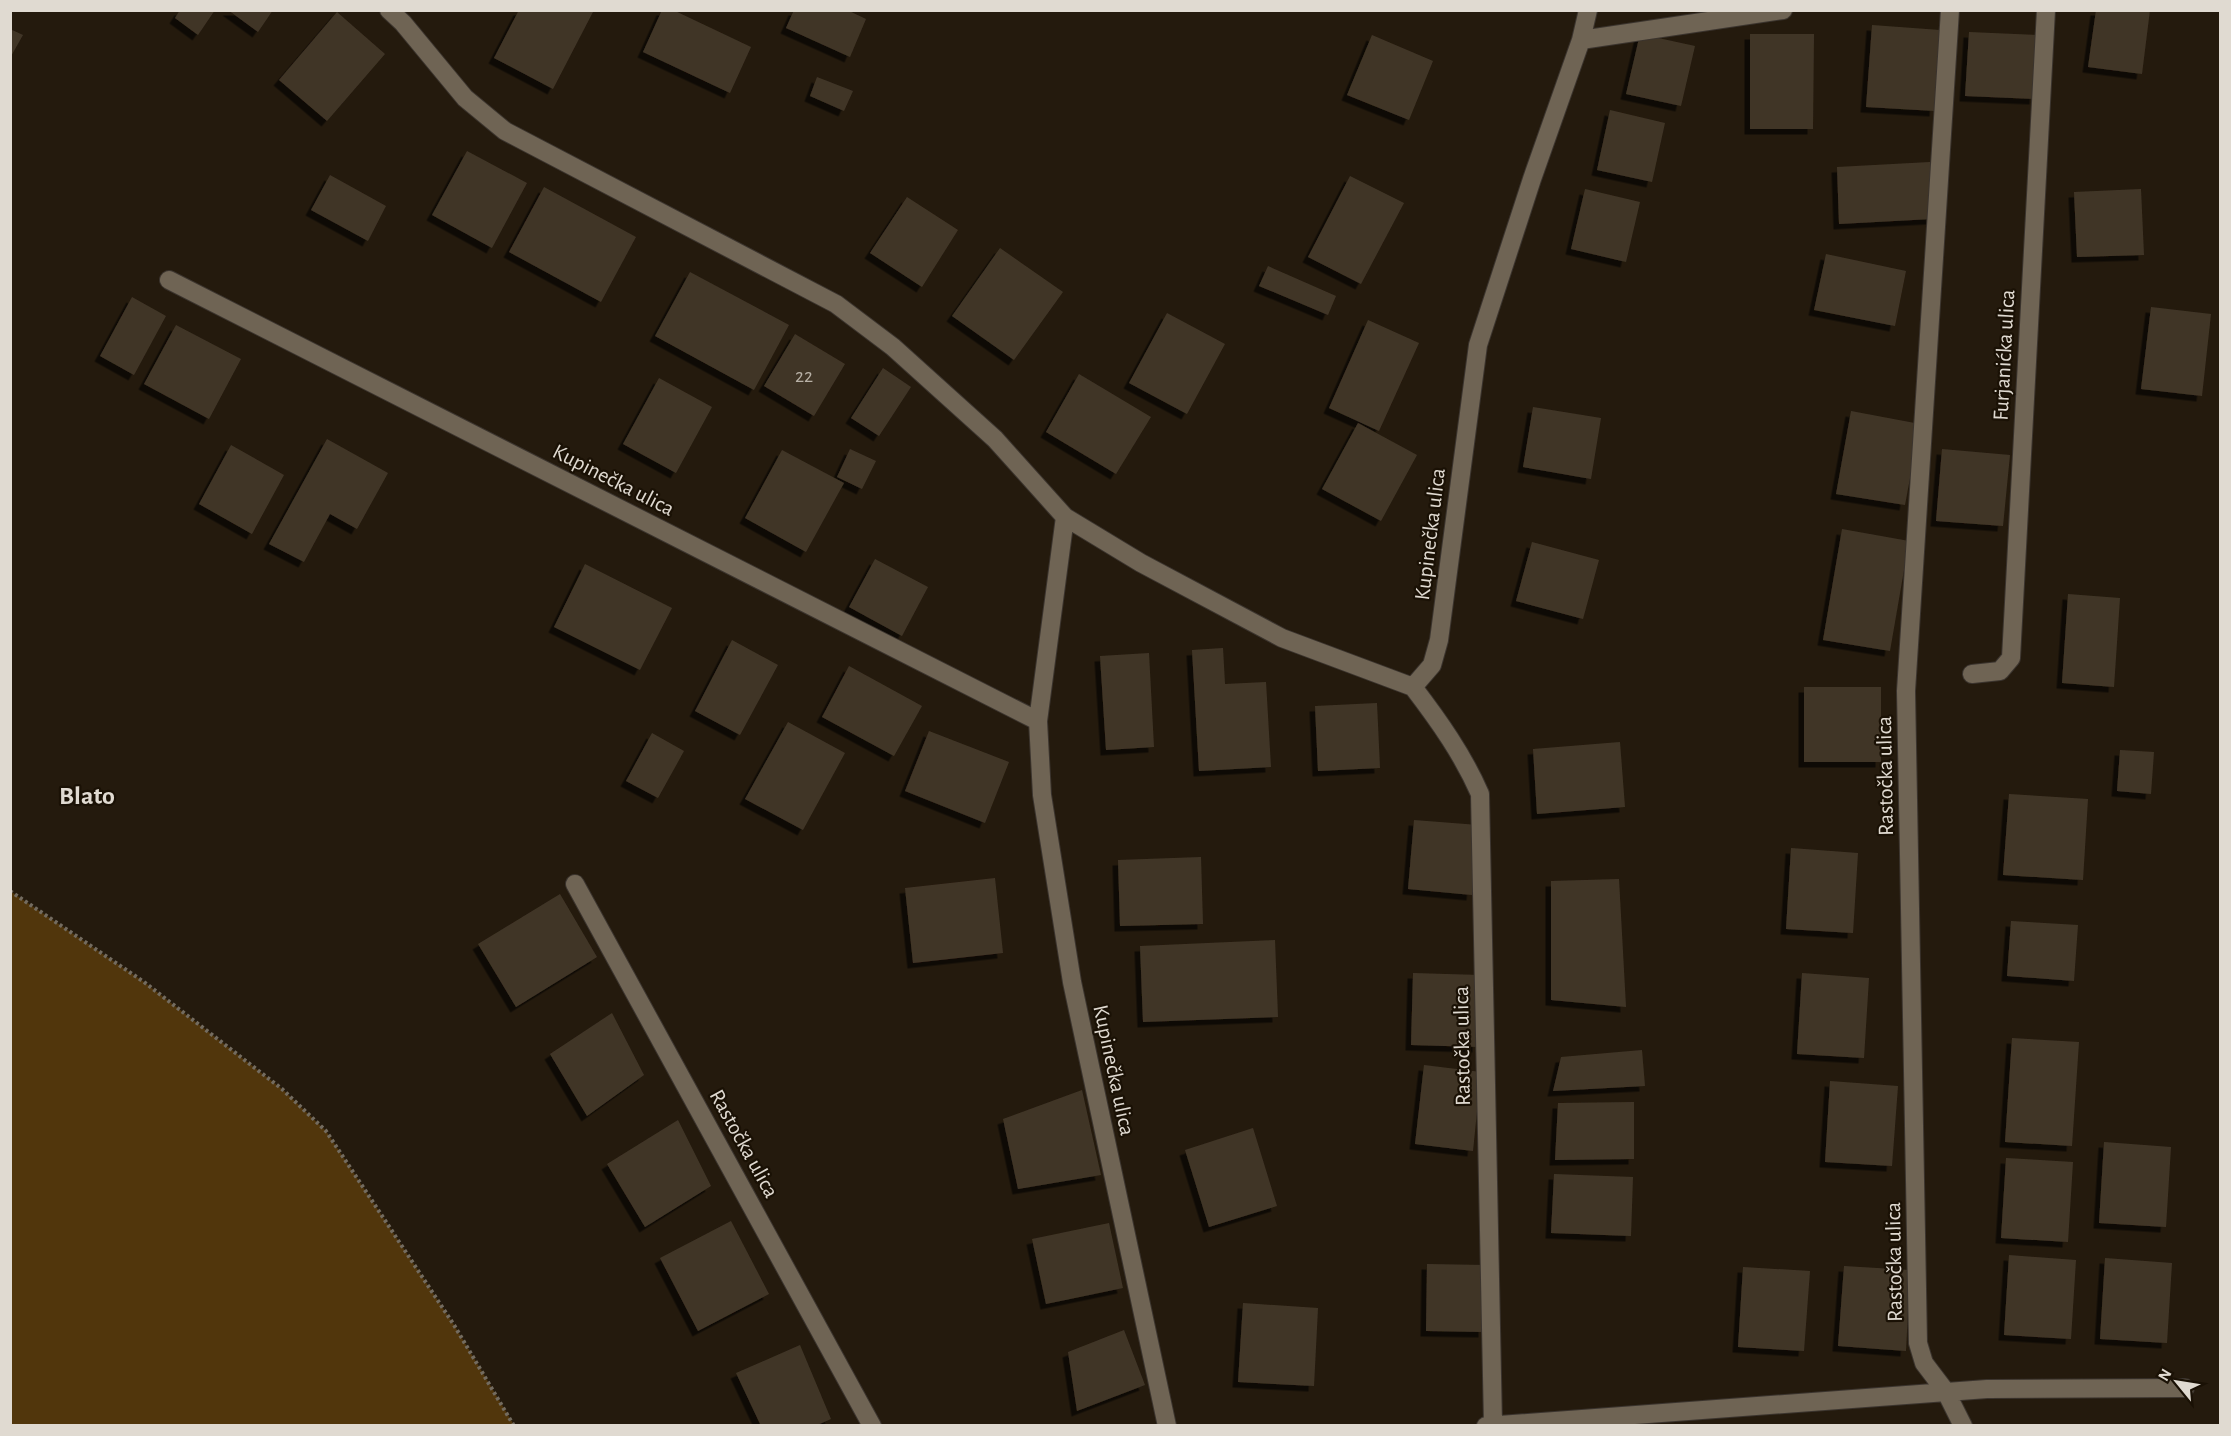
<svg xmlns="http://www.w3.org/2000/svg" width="2231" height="1436" viewBox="0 0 2231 1436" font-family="'Alegreya Sans',sans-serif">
	<defs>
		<filter id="shadow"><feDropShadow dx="-5.5" dy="5.5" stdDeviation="0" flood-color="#0009"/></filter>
	</defs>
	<rect width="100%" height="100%" fill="#241a0d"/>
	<path fill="#51360c" d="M 10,891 L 144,982 L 282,1089 L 326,1131 L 454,1325 L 514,1425 L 11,1425 Z"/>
	<path fill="#403527" filter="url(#shadow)" d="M 180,10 L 215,10 L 198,35 L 175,18 Z
		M 228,10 L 273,10 L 258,32 Z
		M 519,10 L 594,10 L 553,89 L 494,58 Z
		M 662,10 L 673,10 L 751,47 L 730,93 L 643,52 Z
		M 794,10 L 847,10 L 866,19 L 850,57 L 786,28 Z
		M 2096,10 L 2150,10 L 2142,74 L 2088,67 Z
		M 337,12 L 385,54 L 327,121 L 279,80 Z
		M 1872,25 L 1940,30 L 1935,111 L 1866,107 Z
		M 10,29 L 23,35 L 10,58 Z
		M 1969,32 L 2038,35 L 2035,99 L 1965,96 Z
		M 1640,34 L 1695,46 L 1681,106 L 1626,94 Z
		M 1750,34 L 1814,34 L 1813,129 L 1750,129 Z
		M 1372,35 L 1433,61 L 1409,120 L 1347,95 Z
		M 817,77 L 853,91 L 844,111 L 810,96 Z
		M 1610,110 L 1665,123 L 1652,182 L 1597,170 Z
		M 467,151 L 527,183 L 492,248 L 432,215 Z
		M 1930,162 L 1932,219 L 1839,224 L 1837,167 Z
		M 330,175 L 386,206 L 368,241 L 311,210 Z
		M 1350,176 L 1404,203 L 1361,284 L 1308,257 Z
		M 544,187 L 636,237 L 601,302 L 509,252 Z
		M 1585,189 L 1640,202 L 1626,262 L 1571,249 Z
		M 2141,189 L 2144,255 L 2077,257 L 2074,192 Z
		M 907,197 L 958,230 L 922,287 L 870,253 Z
		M 1000,248 L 1063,292 L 1014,360 L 952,316 Z
		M 1826,254 L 1906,271 L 1895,326 L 1814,310 Z
		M 1268,266 L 1336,296 L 1328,315 L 1259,286 Z
		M 690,272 L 789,325 L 754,390 L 655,336 Z
		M 132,297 L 166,316 L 134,375 L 100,356 Z
		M 2151,307 L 2211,314 L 2202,396 L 2141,389 Z
		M 1167,313 L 1225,344 L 1187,414 L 1129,383 Z
		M 1368,320 L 1419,343 L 1379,431 L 1329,408 Z
		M 176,325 L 241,359 L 209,419 L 144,384 Z
		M 795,334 L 845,364 L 814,416 L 764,386 Z
		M 883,368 L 911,387 L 879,436 L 851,418 Z
		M 1079,374 L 1151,417 L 1116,474 L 1046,432 Z
		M 659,378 L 712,407 L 676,473 L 623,444 Z
		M 1533,407 L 1601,418 L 1591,479 L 1523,467 Z
		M 1851,411 L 1920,424 L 1905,505 L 1836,494 Z
		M 1358,423 L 1417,455 L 1381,521 L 1322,489 Z
		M 327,439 L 388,473 L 357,529 L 330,514 L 304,562 L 269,544 Z
		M 231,445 L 284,475 L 252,534 L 199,504 Z
		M 850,449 L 876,461 L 862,489 L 837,477 Z
		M 1942,449 L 2010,455 L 2003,526 L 1936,521 Z
		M 782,450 L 844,483 L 806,552 L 745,518 Z
		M 1842,529 L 1909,541 L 1890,651 L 1823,640 Z
		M 1532,542 L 1599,560 L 1583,619 L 1516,601 Z
		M 875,559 L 928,587 L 902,636 L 849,607 Z
		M 585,564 L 672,608 L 640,670 L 554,627 Z
		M 2068,594 L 2120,598 L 2114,687 L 2062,683 Z
		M 732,640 L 778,665 L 740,735 L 695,711 Z
		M 1223,648 L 1225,684 L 1266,682 L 1271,767 L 1199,771 L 1192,650 Z
		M 1149,653 L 1154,747 L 1106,750 L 1100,656 Z
		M 849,666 L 922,706 L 894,756 L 822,717 Z
		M 1804,687 L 1881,687 L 1881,762 L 1804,762 Z
		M 1377,703 L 1380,768 L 1318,771 L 1315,706 Z
		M 788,722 L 845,753 L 803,830 L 745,799 Z
		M 929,731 L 1009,762 L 985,823 L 905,791 Z
		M 652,733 L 684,751 L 658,798 L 626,781 Z
		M 1620,742 L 1625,807 L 1537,814 L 1533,749 Z
		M 2120,750 L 2154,752 L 2151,794 L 2117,791 Z
		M 2009,794 L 2088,799 L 2083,880 L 2003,875 Z
		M 1414,820 L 1478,825 L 1472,895 L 1408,889 Z
		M 1791,848 L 1858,853 L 1853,933 L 1786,929 Z
		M 1201,857 L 1203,924 L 1120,926 L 1118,860 Z
		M 995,878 L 1003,953 L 913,963 L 905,888 Z
		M 1619,879 L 1626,1007 L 1551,1000 L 1551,881 Z
		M 560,894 L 597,957 L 516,1007 L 478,944 Z
		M 2011,921 L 2078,925 L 2074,981 L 2007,976 Z
		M 1275,940 L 1278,1017 L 1143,1022 L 1140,946 Z
		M 1413,973 L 1480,975 L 1478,1047 L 1411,1045 Z
		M 1802,973 L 1869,978 L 1864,1058 L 1797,1054 Z
		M 612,1013 L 644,1075 L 587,1116 L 550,1054 Z
		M 2012,1038 L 2079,1042 L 2072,1146 L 2005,1142 Z
		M 1642,1050 L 1645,1086 L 1553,1091 L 1561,1057 Z
		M 1424,1065 L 1481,1072 L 1473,1151 L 1415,1144 Z
		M 1830,1081 L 1898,1086 L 1892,1166 L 1825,1162 Z
		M 1082,1090 L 1101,1175 L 1018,1189 L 1003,1119 Z
		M 1634,1102 L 1634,1159 L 1555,1160 L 1558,1103 Z
		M 678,1120 L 711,1186 L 645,1227 L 607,1164 Z
		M 1253,1128 L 1277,1206 L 1209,1227 L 1185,1150 Z
		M 2104,1142 L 2171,1147 L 2166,1227 L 2099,1223 Z
		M 2006,1158 L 2073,1162 L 2068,1242 L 2001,1238 Z
		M 1554,1174 L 1633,1177 L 1631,1236 L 1551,1233 Z
		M 731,1221 L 769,1294 L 698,1331 L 660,1258 Z
		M 1109,1223 L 1123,1288 L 1046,1304 L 1032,1239 Z
		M 2009,1255 L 2076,1260 L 2071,1339 L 2004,1335 Z
		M 2105,1258 L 2172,1263 L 2167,1343 L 2100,1339 Z
		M 1427,1264 L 1485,1265 L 1484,1332 L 1426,1331 Z
		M 1844,1266 L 1910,1270 L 1906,1351 L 1838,1346 Z
		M 1743,1267 L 1810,1271 L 1804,1351 L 1738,1347 Z
		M 1243,1303 L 1318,1308 L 1314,1386 L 1238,1382 Z
		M 1124,1330 L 1145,1385 L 1077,1411 L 1068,1352 Z
		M 800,1345 L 831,1419 L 815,1426 L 761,1426 L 736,1373 Z"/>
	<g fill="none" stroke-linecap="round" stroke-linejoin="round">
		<defs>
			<path id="minor" d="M 389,10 L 403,23 L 465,98 L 505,131 L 836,304 L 893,347 L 995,439 L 1065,517 L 1141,563 L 1282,638 L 1413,687 L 1432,665 L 1439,640 L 1478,345 L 1532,179 L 1581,40 L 1588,10
				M 1950,10 L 1906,691 L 1918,1343 L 1924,1363 L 1946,1392 L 1963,1426
				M 1581,40 L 1783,10
				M 169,280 L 1038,721
				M 1065,517 L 1038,721 L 1042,795 L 1072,982 L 1167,1426
				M 1972,674 L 2000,671 L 2011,658 L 2046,10
				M 1413,687 C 1439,721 1463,755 1480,794 L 1493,1424
				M 575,884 L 872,1426
				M 1486,1426 L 1987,1389 L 2185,1388"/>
		</defs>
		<use href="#minor" stroke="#3b342e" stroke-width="20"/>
		<path stroke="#736b5f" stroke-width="4" stroke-dasharray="3 3" stroke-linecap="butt" d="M 10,891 L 144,982 L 282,1089 L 326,1131 L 454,1325 L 514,1426"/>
		<use href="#minor" stroke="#6f6454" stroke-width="18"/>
	</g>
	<g text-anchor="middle" stroke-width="4.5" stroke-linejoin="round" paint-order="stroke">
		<g font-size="20" fill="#b8b1a6">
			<text x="804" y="382">22</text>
		</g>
		<g font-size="22" fill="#e0dad1" stroke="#1a1105">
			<text transform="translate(2003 355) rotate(-87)" y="8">Furjanićka ulica</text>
			<text transform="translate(614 479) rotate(27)" y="8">Kupinečka ulica</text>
			<text transform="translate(1429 534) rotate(-83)" y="8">Kupinečka ulica</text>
			<text transform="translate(1884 776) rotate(-91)" y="8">Rastočka ulica</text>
			<text transform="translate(1461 1046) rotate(-91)" y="8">Rastočka ulica</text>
			<text transform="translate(1115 1070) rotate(78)" y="8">Kupinečka ulica</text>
			<text transform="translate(745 1143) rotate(61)" y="8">Rastočka ulica</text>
			<text transform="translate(1893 1262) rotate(-91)" y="8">Rastočka ulica</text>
		</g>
		<g font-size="26" font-weight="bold" fill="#e0dad1" stroke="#1a1105">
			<text x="87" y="804">Blato</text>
		</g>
	</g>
	<rect width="2231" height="1436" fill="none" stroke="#e0dad1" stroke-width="24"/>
	<g transform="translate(2177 1382) rotate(300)" stroke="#1a1105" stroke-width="4.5" paint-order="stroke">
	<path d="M0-4.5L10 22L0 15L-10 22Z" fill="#e0dad1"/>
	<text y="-9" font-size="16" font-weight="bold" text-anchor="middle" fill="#e0dad1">N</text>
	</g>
</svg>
